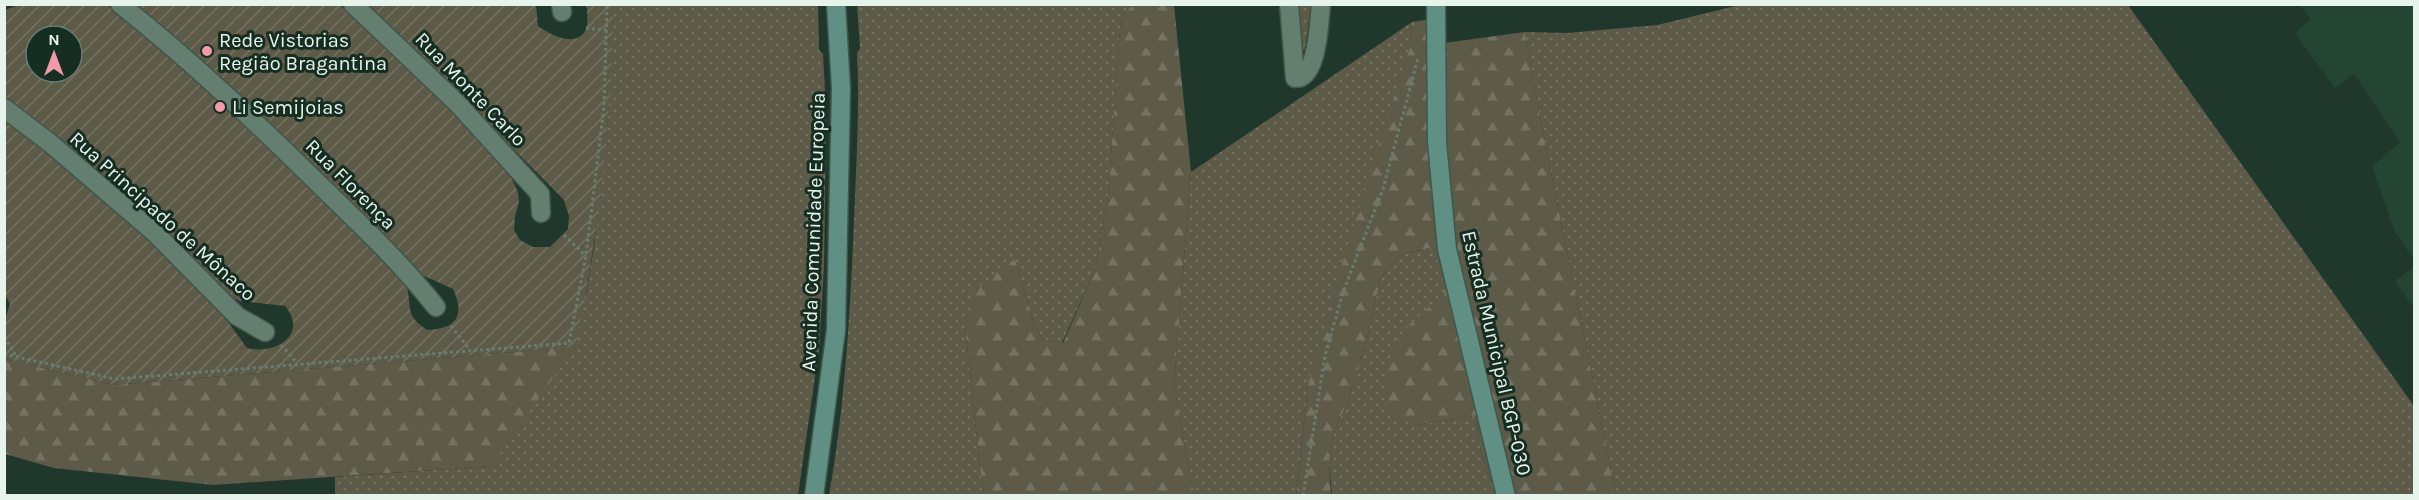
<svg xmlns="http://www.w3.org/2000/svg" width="2419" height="500" viewBox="0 0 2419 500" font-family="Karla,sans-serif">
	<defs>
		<pattern id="grass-dots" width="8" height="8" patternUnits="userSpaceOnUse" patternTransform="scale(1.5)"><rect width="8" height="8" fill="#5d5a48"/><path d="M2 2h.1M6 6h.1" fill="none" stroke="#747263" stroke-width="1.8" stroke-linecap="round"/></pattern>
		<pattern id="forest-firs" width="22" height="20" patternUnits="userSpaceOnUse" patternTransform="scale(1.5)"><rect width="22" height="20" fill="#5d5a48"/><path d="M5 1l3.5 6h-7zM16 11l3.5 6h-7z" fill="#747263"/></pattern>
		<pattern id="garden-furrows" width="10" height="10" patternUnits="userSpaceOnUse" patternTransform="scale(1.5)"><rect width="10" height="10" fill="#5d5a48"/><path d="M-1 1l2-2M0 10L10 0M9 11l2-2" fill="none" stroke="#747263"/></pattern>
	</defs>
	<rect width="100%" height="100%" fill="#20382c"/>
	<path fill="#244434" d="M 2300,5 L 2414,5 L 2414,260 L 2395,232 L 2372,167 L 2400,142 L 2354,74 L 2335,88 L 2295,33 L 2311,19 Z
		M 2414,267 L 2414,308 L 2395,281 Z"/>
	<path fill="url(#grass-dots)" d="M 613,5 L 818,5 L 819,50 L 823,54 L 826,111 L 824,267 L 819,349 L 798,495 L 335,496 L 335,477 L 491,466 L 586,293 L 594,247 L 608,120 Z
		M 857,5 L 1133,5 L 1121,18 L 1108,197 L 1095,270 L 1062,343 L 1042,339 L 1033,321 L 1015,259 L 965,327 L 983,495 L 829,496 C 845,405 850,314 854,222 C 856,166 860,109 857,53 L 860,48 Z
		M 1296,5 L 1311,5 L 1305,49 L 1302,52 L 1297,47 Z
		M 1740,5 L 2128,5 L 2414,406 L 2414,495 L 1616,495 L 1540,117 L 1525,32 L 1567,33 L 1657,25 Z
		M 1412,22 L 1410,47 L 1308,385 L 1296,495 L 1194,495 L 1174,385 L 1191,172 Z
		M 1430,248 L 1441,266 L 1446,295 L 1416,425 L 1475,416 L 1481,453 L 1495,495 L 1332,496 L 1329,461 L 1335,429 L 1348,401 L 1367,339 L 1380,280 L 1399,255 Z"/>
	<path fill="url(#forest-firs)" d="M 1133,5 L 1174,5 L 1191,172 L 1174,385 L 1194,495 L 983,495 L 965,327 L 974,291 L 1015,259 L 1033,321 L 1042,339 L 1063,343 L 1095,270 L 1108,197 L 1121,17 Z
		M 1444,17 L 1444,43 L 1525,32 L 1540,117 L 1616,495 L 1495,495 L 1481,453 L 1475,416 L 1416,425 L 1385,414 C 1385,384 1385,348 1409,325 C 1420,314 1433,304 1445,294 L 1441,266 L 1429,248 L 1399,255 L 1380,280 L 1367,339 L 1348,401 L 1335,429 L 1329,461 L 1331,495 L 1296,496 L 1308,385 L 1351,233 L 1410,47 L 1412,22 Z
		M 575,347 L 491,466 L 213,485 L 54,468 L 5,454 L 5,359 L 114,385 Z"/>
	<path fill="url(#garden-furrows)" fill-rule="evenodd" d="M 19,5 L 107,5 L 145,34 L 231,109 L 397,269 C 401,275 405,281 407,287 C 412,310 405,315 427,330 C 455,329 466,317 453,289 L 422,275 L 287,141 L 135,5 L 340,5 L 463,119 L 508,171 L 518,192 L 519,202 L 515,216 L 514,230 L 520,240 L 533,247 L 550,247 L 568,229 L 569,216 L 564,200 L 470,105 L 364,5 L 536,5 L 538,26 C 549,34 573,47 584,33 C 589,26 587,16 587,8 L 584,5 L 613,5 C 612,120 599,235 575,347 L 114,385 L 5,359 L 5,319 L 10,304 L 4,293 L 4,118 L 92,187 L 133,224 L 223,315 L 247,348 C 275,355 309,335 285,306 L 240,301 L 224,293 L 55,136 L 5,97 L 5,10 ZM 36,36 L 72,36 L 72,72 L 36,72 Z"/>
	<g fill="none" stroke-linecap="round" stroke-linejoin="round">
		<defs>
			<path id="street" d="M 120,4 C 193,62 260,126 326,191 C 365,229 403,265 436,307
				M 353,4 L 458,104 L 540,194 L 541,213
				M 561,4 L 562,12
				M 1289,4 L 1295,78 C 1318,79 1319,22 1321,4
				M 4,108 L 50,143 L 155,233 L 237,316 L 265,332"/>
			<path id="secondary" d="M 1436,4 L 1437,142 L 1447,249 L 1506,496
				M 814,496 L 836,330 L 841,88 L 836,4"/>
		</defs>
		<use href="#street" stroke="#41564c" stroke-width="21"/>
		<use href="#secondary" stroke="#41564c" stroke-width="21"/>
		<path stroke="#687d72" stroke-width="3" stroke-dasharray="3 3" stroke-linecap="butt" d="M 586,28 L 606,30
			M 564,235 L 586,256
			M 451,326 L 470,350
			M 4,337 L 16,356
			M 281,345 L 297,363
			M 4,354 L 115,379 L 569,343 L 586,256 L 604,106 L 607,4
			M 1303,496 L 1325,356 L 1343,292 L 1383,189 L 1418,58"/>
		<use href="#street" stroke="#647e70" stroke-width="18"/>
		<use href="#secondary" stroke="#608f84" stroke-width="18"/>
	</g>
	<g fill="#f39aaa" stroke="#162e22" stroke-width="2">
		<circle cx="207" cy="51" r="6"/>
		<circle cx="220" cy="107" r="6"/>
	</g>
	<g text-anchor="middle" stroke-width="6" stroke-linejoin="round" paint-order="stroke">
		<g font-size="20" fill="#e6f4ec" stroke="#162e22" text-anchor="start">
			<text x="219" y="47">Rede Vistorias<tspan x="219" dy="23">Região Bragantina</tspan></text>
			<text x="232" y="114">Li Semijoias</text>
		</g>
		<g font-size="20" fill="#e6f4ec" stroke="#162e22">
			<text transform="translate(471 89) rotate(46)" y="7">Rua Monte Carlo</text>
			<text transform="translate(351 184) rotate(45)" y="7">Rua Florença</text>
			<text transform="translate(163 216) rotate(42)" y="7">Rua Principado de Mônaco</text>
			<text transform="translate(813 232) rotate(-88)" y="7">Avenida Comunidade Europeia</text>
			<text transform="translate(1497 353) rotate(77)" y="7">Estrada Municipal BGP-030</text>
		</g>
	</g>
	<rect width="2419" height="500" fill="none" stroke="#e6f4ec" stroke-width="12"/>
	<g transform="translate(54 54)"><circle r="28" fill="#162e22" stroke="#697d73" stroke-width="1.5"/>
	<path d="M0-4.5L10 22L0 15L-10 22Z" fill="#f39aaa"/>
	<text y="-9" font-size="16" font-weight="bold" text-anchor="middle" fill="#e6f4ec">N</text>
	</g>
</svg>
